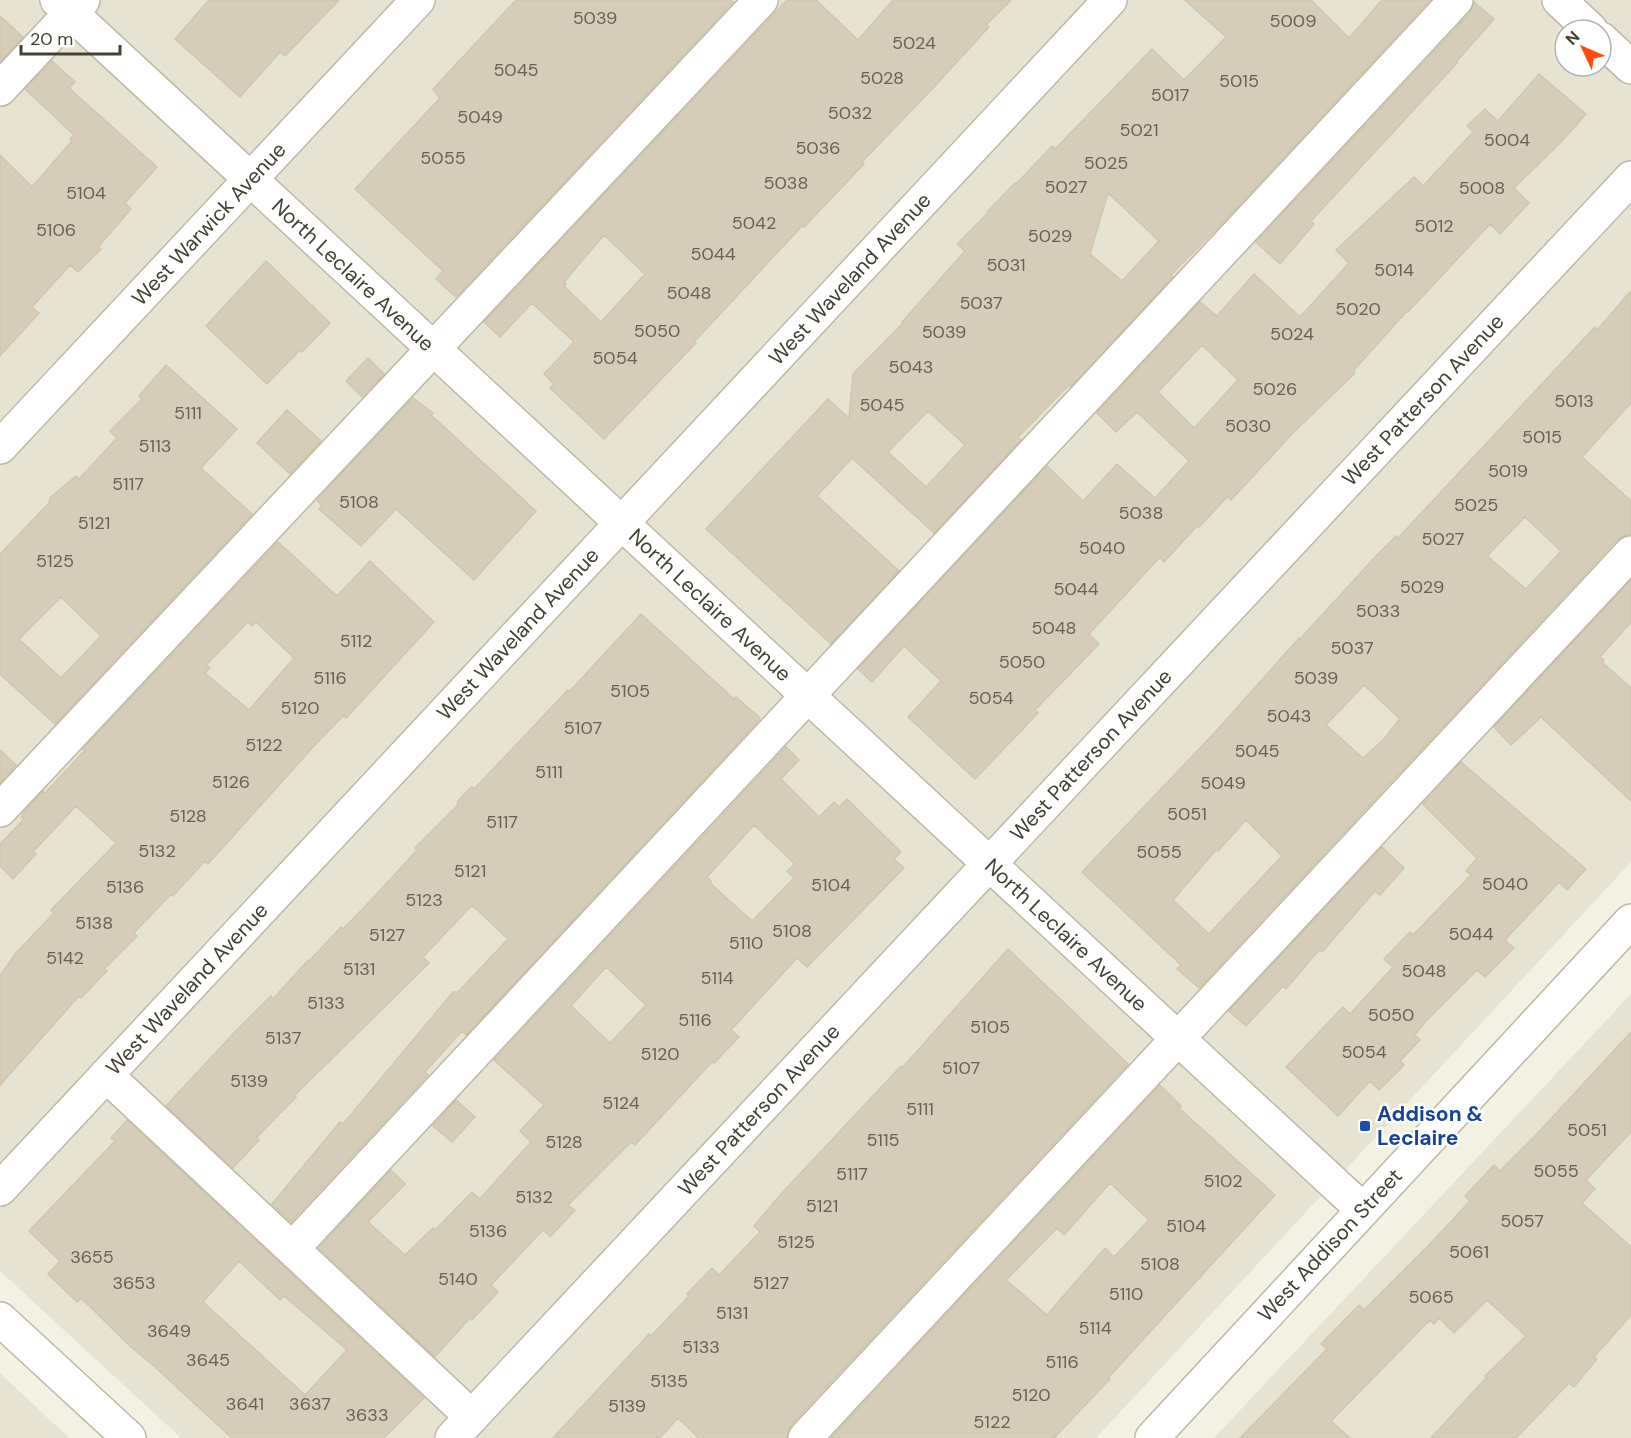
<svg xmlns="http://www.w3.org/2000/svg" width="1631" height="1438" viewBox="0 0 1631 1438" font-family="'DM Sans',sans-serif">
	<rect width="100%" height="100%" fill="#f3f0e4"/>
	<path fill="#e7e3d2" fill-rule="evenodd" d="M 0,0 L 1631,0 L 1631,862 L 1096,1438 L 181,1438 L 0,1271 ZM 1565,30 L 1601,30 L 1601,66 L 1565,66 Z
		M 1631,994 L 1631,1438 L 1214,1438 Z
		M 0,1373 L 69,1438 L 0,1438 Z"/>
	<path fill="#d5cdb9" stroke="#d0c6ac" stroke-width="1.5" fill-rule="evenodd" d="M 209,0 L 339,0 L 285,56 L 280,52 L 240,97 L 175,39 Z
		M 516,0 L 731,0 L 733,2 L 456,297 L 436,279 L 443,271 L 355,189 L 440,98 L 433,89 Z
		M 787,0 L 816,0 L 858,40 L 893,0 L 1011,0 L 986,25 L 989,27 L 935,86 L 862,162 L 864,164 L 804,227 L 802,226 L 694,342 L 696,343 L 604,439 L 550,388 L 554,384 L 544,374 L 574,342 L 532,303 L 500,337 L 484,322 ZM 604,235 L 645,274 L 601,322 L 564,286 L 566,284 L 564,282 Z
		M 1185,0 L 1311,0 L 1349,38 L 1382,0 L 1430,0 L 1228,217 L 1171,275 L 1173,277 L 1071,386 L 1069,385 L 1018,437 L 1021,440 L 934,533 L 852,458 L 817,496 L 899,571 L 831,644 L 706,529 L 828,399 L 849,418 L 853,374 L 903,323 L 902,322 L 965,251 L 957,244 L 989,212 L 988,211 L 1015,183 L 1016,184 L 1052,146 L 1055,149 L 1152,49 L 1184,80 L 1226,37 ZM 1108,193 L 1159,241 L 1122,281 L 1090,254 ZM 928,411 L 965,445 L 926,487 L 888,452 Z
		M 1474,2 L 1494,19 L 1456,62 L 1457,63 L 1311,221 L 1314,224 L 1280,264 L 1256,242 L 1470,13 Z
		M 0,16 L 23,37 L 0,62 Z
		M 52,61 L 75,82 L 69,88 L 157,167 L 125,203 L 131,209 L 98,247 L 101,249 L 78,272 L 70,265 L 32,307 L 39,313 L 0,356 L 0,155 L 32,187 L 72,141 L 70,139 L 74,135 L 25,89 Z
		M 1539,74 L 1586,114 L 1561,142 L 1514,188 L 1529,203 L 1500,234 L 1490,224 L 1408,312 L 1407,311 L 1354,370 L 1354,374 L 1292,434 L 1231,500 L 1228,496 L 1199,527 L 1197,526 L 1164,562 L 1160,557 L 1089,634 L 1099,644 L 1035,710 L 1038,713 L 975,779 L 908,717 L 941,681 L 904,646 L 872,682 L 858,669 L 1047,466 L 1083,501 L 1117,464 L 1155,498 L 1189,461 L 1137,412 L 1116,432 L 1097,413 L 1200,302 L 1217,316 L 1254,274 L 1300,317 L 1349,263 L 1336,250 L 1414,177 L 1423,186 L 1473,132 L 1467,126 L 1485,109 L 1498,121 ZM 1202,345 L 1238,380 L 1194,428 L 1158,392 Z
		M 266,261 L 330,323 L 302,352 L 300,350 L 267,384 L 206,326 Z
		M 1631,291 L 1631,403 L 1582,457 L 1631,501 L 1631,535 L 1625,535 L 1617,540 L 1199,988 L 1177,969 L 1181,965 L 1082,872 L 1218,729 L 1299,638 L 1300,639 L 1376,556 L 1396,536 L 1398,538 L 1595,327 L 1597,330 ZM 1525,517 L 1561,551 L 1526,589 L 1487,556 ZM 1364,685 L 1400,719 L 1383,740 L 1363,758 L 1326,725 ZM 1246,820 L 1282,856 L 1209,934 L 1173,900 L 1216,850 L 1218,851 Z
		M 368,358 L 384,374 L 362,397 L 346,381 Z
		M 166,365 L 237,429 L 201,468 L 252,514 L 55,724 L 0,674 L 0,554 L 49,503 L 50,498 L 76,476 L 79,479 L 117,438 L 110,431 L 142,399 L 139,396 ZM 61,597 L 101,636 L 61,678 L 19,639 Z
		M 413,398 L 433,413 L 431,415 L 536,511 L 474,580 L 396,509 L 361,546 L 319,509 L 322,506 L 317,500 Z
		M 287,410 L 321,441 L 290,474 L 257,443 Z
		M 278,542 L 337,596 L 370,561 L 434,622 L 346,718 L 344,715 L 314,746 L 208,864 L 205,861 L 173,896 L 171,894 L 134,933 L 137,936 L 104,969 L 107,971 L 81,998 L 79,996 L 0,1085 L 0,976 L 15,954 L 54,913 L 51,910 L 116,843 L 76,806 L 33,852 L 36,854 L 13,879 L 0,866 L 0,844 L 24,819 L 21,817 L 24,812 L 43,791 L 45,793 L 85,750 L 83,749 ZM 248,622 L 252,626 L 256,622 L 294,658 L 249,710 L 205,673 L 210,668 L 206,665 Z
		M 1631,580 L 1631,622 L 1600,657 L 1604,660 L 1602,662 L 1631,688 L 1631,801 L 1541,717 L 1511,745 L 1494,727 Z
		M 641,614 L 734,699 L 736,697 L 760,718 L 759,720 L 466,1035 L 462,1031 L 425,1072 L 428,1075 L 291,1222 L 272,1204 L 340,1122 L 343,1124 L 453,992 L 458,992 L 508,939 L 472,905 L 423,957 L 429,963 L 294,1096 L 296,1097 L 256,1138 L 259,1140 L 233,1168 L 166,1106 L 231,1036 L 271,996 L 273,999 L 308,960 L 309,961 L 341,927 L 343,929 L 375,896 L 417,850 L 415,848 L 457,806 L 458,801 L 471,787 L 475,788 L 568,690 L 570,691 Z
		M 786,747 L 799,760 L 781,779 L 819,817 L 834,802 L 839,807 L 847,799 L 901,852 L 894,859 L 904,868 L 807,967 L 797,958 L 731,1030 L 739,1037 L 714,1063 L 712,1062 L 635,1145 L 631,1142 L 568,1205 L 575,1210 L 550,1237 L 543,1230 L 491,1285 L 498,1292 L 472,1320 L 470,1318 L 435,1357 L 319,1248 L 391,1170 L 405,1184 L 368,1222 L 405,1255 L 433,1228 L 435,1230 L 472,1192 L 480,1199 L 531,1142 L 520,1131 L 544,1105 L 494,1060 ZM 754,825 L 795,864 L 787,871 L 794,878 L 752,921 L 710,883 L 711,881 L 707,877 ZM 606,967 L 646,1005 L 610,1043 L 571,1006 Z
		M 0,750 L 16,765 L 0,783 Z
		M 1461,762 L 1586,869 L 1567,890 L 1559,882 L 1505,940 L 1514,948 L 1485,977 L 1477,970 L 1425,1022 L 1415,1035 L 1420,1040 L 1400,1061 L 1404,1065 L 1379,1090 L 1370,1081 L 1338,1116 L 1286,1067 L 1343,1007 L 1350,1014 L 1393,967 L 1384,959 L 1410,932 L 1413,935 L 1471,875 L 1466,871 L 1477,858 L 1423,804 Z
		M 1382,847 L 1404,868 L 1380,895 L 1375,891 L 1322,952 L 1319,950 L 1286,989 L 1283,986 L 1246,1026 L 1229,1011 Z
		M 1008,949 L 1128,1064 L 791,1425 L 787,1438 L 699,1438 L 678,1418 L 660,1438 L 553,1438 L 649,1334 L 651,1336 L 689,1296 L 687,1294 L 712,1268 L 719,1275 L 760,1232 L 754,1226 L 781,1194 L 901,1066 L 902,1068 Z
		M 1631,1032 L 1631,1132 L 1586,1180 L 1595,1189 L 1582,1203 L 1631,1247 L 1631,1315 L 1594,1357 L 1597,1359 L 1574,1387 L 1569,1383 L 1516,1438 L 1431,1438 L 1486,1378 L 1485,1376 L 1526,1336 L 1487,1300 L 1454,1333 L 1439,1318 L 1434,1324 L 1430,1320 L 1331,1421 L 1350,1438 L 1240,1438 L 1327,1349 L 1321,1344 L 1359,1305 L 1364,1310 L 1431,1243 L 1470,1201 L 1465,1196 L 1494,1165 L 1500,1171 L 1534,1137 Z
		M 1160,1085 L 1181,1106 L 1179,1108 L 1275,1195 L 1108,1378 L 1110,1379 L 1054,1438 L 831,1438 ZM 1110,1183 L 1149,1220 L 1114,1257 L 1105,1248 L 1047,1315 L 1006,1280 L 1057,1228 L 1064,1235 Z
		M 456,1100 L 475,1117 L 452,1142 L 433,1126 Z
		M 127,1120 L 424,1398 L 384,1438 L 232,1438 L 155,1367 L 131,1347 L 81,1298 L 77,1302 L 48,1274 L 60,1261 L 29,1231 L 115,1141 L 111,1138 ZM 239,1261 L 280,1300 L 284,1296 L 347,1350 L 305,1395 L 203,1302 Z"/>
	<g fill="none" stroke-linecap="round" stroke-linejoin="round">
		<defs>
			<path id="minor" d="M 57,0 L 1363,1210
				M 1559,0 L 1591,30
				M 1601,39 L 1631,67
				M 0,89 L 83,0
				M 0,447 L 418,0
				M 0,810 L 761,0
				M 106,1075 L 472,1417
				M 0,1189 L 1110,0
				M 292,1249 L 1456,0
				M 0,1319 L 129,1438
				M 452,1438 L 1631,178
				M 805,1438 L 1631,553
				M 1152,1438 L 1631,921"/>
		</defs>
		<use href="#minor" stroke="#beb9a7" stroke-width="36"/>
		<use href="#minor" stroke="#fff" stroke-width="33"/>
	</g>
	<rect fill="#1a4fb4" stroke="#fff" stroke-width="2" x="1359" y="1120" width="12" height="12" rx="3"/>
	<g text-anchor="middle" stroke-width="5" stroke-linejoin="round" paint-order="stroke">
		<g font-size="18" fill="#696355">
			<text x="595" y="24">5039</text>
			<text x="1293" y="27">5009</text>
			<text x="914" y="49">5024</text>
			<text x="516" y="76">5045</text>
			<text x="882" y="84">5028</text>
			<text x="1239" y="87">5015</text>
			<text x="1170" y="101">5017</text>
			<text x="850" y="119">5032</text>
			<text x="480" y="123">5049</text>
			<text x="1139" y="136">5021</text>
			<text x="1507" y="146">5004</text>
			<text x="818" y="154">5036</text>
			<text x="443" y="164">5055</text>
			<text x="1106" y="169">5025</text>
			<text x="786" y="189">5038</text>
			<text x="1066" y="193">5027</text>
			<text x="1482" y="194">5008</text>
			<text x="86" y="199">5104</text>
			<text x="754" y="229">5042</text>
			<text x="1434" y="232">5012</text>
			<text x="56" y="236">5106</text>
			<text x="1050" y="242">5029</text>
			<text x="713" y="260">5044</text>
			<text x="1006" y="271">5031</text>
			<text x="1394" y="276">5014</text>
			<text x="689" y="299">5048</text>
			<text x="981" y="309">5037</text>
			<text x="1358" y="315">5020</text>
			<text x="657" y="337">5050</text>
			<text x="944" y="338">5039</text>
			<text x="1292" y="340">5024</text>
			<text x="615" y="364">5054</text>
			<text x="911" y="373">5043</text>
			<text x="1275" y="395">5026</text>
			<text x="1574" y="407">5013</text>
			<text x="882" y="411">5045</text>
			<text x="188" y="419">5111</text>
			<text x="1248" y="432">5030</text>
			<text x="1542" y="443">5015</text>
			<text x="155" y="452">5113</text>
			<text x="1508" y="477">5019</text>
			<text x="128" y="490">5117</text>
			<text x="359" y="508">5108</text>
			<text x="1476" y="511">5025</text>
			<text x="1141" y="519">5038</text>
			<text x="94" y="529">5121</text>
			<text x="1443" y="545">5027</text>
			<text x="1102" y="554">5040</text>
			<text x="55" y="567">5125</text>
			<text x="1422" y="593">5029</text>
			<text x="1076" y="595">5044</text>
			<text x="1378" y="617">5033</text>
			<text x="1054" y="634">5048</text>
			<text x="356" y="647">5112</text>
			<text x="1352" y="654">5037</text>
			<text x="1022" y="668">5050</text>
			<text x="330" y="684">5116</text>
			<text x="1316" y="684">5039</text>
			<text x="630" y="697">5105</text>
			<text x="991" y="704">5054</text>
			<text x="300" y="714">5120</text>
			<text x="1289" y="722">5043</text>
			<text x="583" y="734">5107</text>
			<text x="264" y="751">5122</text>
			<text x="1257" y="757">5045</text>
			<text x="549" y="778">5111</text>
			<text x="231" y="788">5126</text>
			<text x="1223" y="789">5049</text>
			<text x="1187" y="820">5051</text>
			<text x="188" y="822">5128</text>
			<text x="502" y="828">5117</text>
			<text x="157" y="857">5132</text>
			<text x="1159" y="858">5055</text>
			<text x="470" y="877">5121</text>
			<text x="1505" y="890">5040</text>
			<text x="831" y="891">5104</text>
			<text x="125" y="893">5136</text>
			<text x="424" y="906">5123</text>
			<text x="94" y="929">5138</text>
			<text x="792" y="937">5108</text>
			<text x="1471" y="940">5044</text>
			<text x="387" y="941">5127</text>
			<text x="746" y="949">5110</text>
			<text x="65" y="964">5142</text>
			<text x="359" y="975">5131</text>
			<text x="1424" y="977">5048</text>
			<text x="717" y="984">5114</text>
			<text x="326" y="1009">5133</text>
			<text x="1391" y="1021">5050</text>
			<text x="695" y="1026">5116</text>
			<text x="990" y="1033">5105</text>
			<text x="283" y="1044">5137</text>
			<text x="1364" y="1058">5054</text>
			<text x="660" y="1060">5120</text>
			<text x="961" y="1074">5107</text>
			<text x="249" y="1087">5139</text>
			<text x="621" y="1109">5124</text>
			<text x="920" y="1115">5111</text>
			<text x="1587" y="1136">5051</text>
			<text x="883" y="1146">5115</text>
			<text x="564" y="1148">5128</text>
			<text x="1556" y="1177">5055</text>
			<text x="852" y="1180">5117</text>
			<text x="1223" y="1187">5102</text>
			<text x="534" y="1203">5132</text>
			<text x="822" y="1212">5121</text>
			<text x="1522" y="1227">5057</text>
			<text x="1186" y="1232">5104</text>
			<text x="488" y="1237">5136</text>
			<text x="796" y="1248">5125</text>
			<text x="1469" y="1258">5061</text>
			<text x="92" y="1263">3655</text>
			<text x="1160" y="1270">5108</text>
			<text x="458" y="1285">5140</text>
			<text x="134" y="1289">3653</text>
			<text x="771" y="1289">5127</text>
			<text x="1126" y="1300">5110</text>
			<text x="1431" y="1303">5065</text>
			<text x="732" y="1319">5131</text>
			<text x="1095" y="1334">5114</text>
			<text x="169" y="1337">3649</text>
			<text x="701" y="1353">5133</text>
			<text x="208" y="1366">3645</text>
			<text x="1062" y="1368">5116</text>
			<text x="669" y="1387">5135</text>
			<text x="1031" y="1401">5120</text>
			<text x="245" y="1410">3641</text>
			<text x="310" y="1410">3637</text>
			<text x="627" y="1412">5139</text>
			<text x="367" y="1421">3633</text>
			<text x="992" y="1428">5122</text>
		</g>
		<g font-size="21" fill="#454034" stroke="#fff">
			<text transform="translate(209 224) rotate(-47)" y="7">West Warwick Avenue</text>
			<text transform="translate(353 275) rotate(43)" y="7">North Leclaire Avenue</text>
			<text transform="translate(850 279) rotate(-47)" y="7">West Waveland Avenue</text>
			<text transform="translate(1423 400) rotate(-47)" y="7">West Patterson Avenue</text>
			<text transform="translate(710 605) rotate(43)" y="7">North Leclaire Avenue</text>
			<text transform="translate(518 634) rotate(-47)" y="7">West Waveland Avenue</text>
			<text transform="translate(1091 755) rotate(-47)" y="7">West Patterson Avenue</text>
			<text transform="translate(1066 935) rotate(43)" y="7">North Leclaire Avenue</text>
			<text transform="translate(187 989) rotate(-47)" y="7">West Waveland Avenue</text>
			<text transform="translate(759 1110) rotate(-47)" y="7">West Patterson Avenue</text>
			<text transform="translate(1330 1245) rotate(-47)" y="7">West Addison Street</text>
		</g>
		<g font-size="21" font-weight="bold" fill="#164399" stroke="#fff" text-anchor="start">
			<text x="1377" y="1121">Addison &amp;<tspan x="1377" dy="24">Leclaire</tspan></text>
		</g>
	</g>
	<g transform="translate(1583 48) rotate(314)"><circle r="28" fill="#ffffff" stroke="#b5b3ae" stroke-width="1.5"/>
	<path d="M0-4.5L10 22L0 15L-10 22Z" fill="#ff4e0f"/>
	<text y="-9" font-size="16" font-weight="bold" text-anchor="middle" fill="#454034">N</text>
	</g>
	<path d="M21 45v9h99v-9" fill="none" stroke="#454034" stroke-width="3"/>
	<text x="30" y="45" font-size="18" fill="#454034" stroke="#ffffff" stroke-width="4.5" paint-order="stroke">20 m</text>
</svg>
